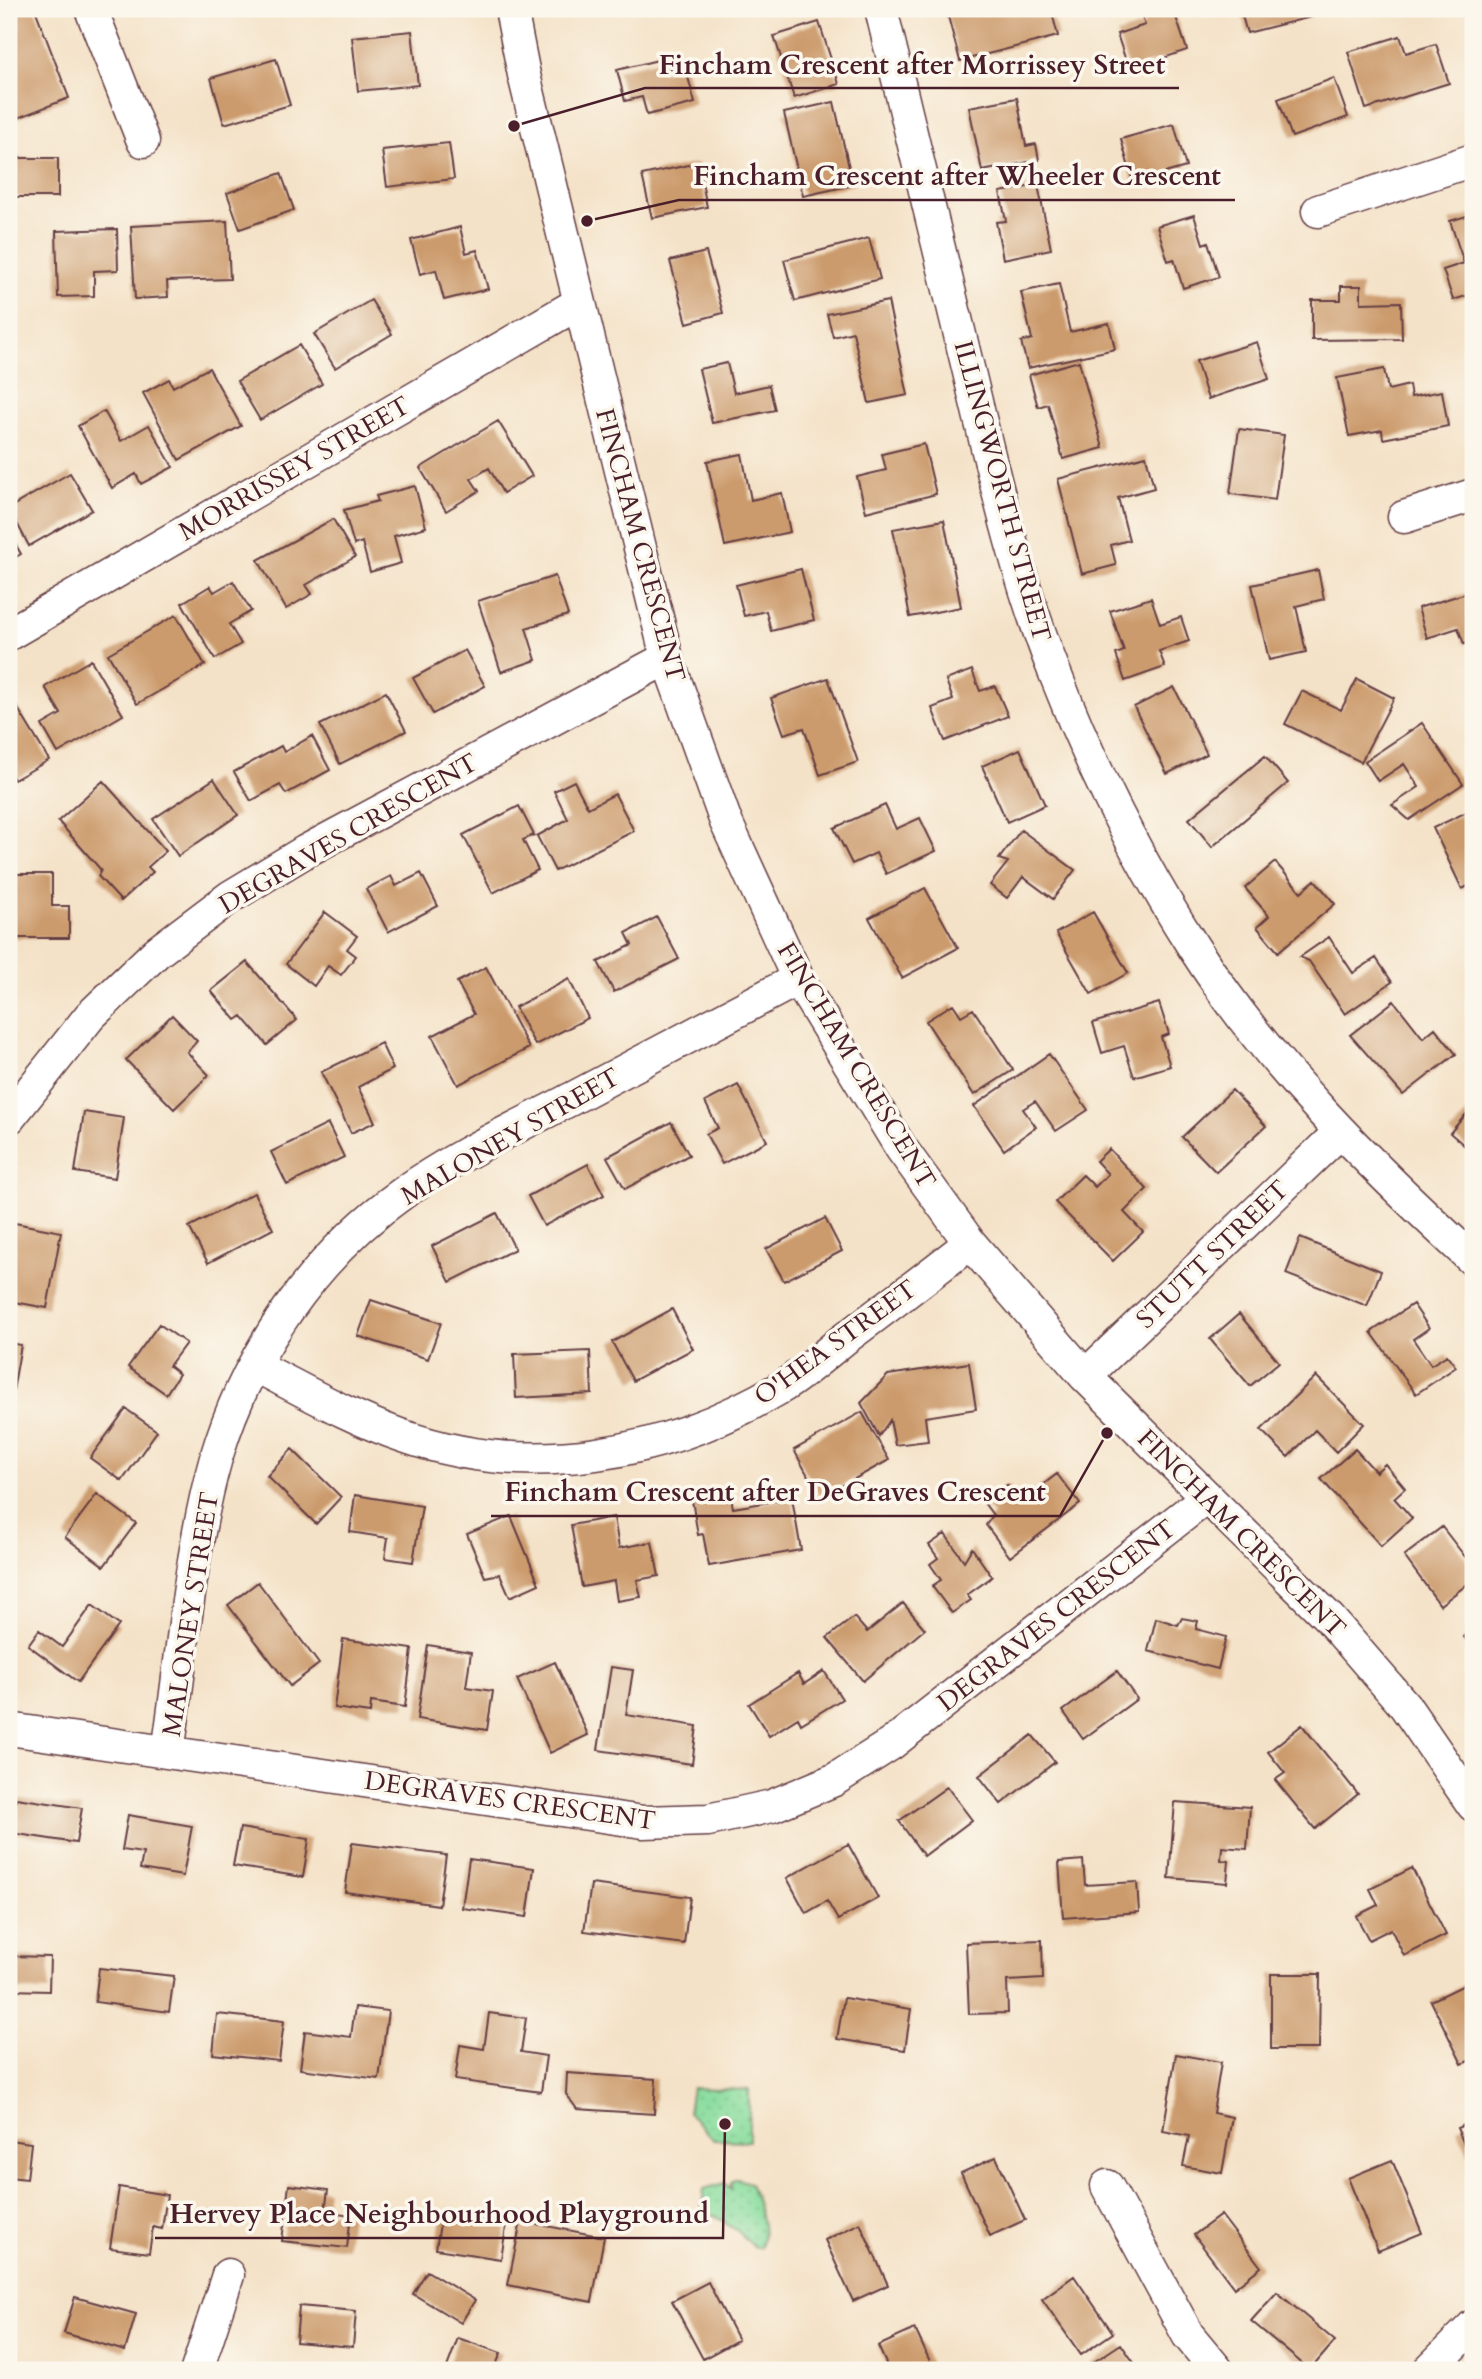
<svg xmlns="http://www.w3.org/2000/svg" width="1482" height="2379" viewBox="0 0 1482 2379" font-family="Cardo,serif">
	<defs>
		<pattern id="park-dots" width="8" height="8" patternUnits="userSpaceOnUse" patternTransform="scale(1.75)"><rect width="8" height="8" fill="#89dd9e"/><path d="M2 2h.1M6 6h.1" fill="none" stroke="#78bd88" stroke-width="1.8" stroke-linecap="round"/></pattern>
	</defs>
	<rect width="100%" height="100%" fill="#fbf7ec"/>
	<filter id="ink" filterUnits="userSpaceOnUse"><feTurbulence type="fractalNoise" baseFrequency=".0143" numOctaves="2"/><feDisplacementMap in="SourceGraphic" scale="14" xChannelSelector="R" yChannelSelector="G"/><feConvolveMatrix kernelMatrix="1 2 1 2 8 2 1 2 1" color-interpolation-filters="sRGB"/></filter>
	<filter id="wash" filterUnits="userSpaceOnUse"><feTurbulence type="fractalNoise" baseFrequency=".00686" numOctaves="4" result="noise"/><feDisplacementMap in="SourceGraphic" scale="28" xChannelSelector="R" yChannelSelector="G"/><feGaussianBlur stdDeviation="1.57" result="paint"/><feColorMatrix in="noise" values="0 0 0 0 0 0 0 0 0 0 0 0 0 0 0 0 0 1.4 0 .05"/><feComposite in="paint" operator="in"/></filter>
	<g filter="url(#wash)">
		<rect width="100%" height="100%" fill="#f4e2c8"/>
		<path fill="url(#park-dots)" stroke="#6a7e64" stroke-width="2" d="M 692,2088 L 749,2090 L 749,2141 L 714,2140 L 688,2112 Z
			M 737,2179 L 750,2183 C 756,2202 770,2229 760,2248 L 755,2248 L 739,2232 L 702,2208 L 704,2189 L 725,2183 L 731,2189 L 731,2182 Z"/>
		<g id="blocks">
			<path fill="#cc9b6d" d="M 22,9 L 35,9 L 69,98 L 10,121 L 9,14 Z
				M 946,9 L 1051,9 L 1058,36 L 960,61 Z
				M 1146,9 L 1164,9 L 1167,16 L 1175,14 L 1187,50 L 1129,70 L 1117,34 L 1145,25 L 1140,11 Z
				M 1240,9 L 1309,9 L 1311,17 L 1247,33 Z
				M 819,22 L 839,84 L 794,98 L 774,36 Z
				M 412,31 L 418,85 L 358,91 L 352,37 Z
				M 1400,36 L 1406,53 L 1436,44 L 1449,83 L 1366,109 L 1348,52 Z
				M 276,59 L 290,105 L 224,124 L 211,78 Z
				M 658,60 L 661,72 L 685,66 L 695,103 L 647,115 L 642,97 L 625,101 L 617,70 Z
				M 1334,78 L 1348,117 L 1292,137 L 1278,99 Z
				M 1017,98 L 1026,146 L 1036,144 L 1039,160 L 982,171 L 969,107 Z
				M 834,102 L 853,185 L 803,196 L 784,113 Z
				M 1174,124 L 1186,167 L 1133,182 L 1121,139 Z
				M 449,143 L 454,179 L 387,187 L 382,150 Z
				M 9,158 L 58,158 L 58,197 L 9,197 Z
				M 698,163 L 707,207 L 652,218 L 642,175 Z
				M 281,173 L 294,210 L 240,229 L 227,193 Z
				M 1038,185 L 1051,249 L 1003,259 L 996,222 L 1006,221 L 1000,192 Z
				M 1473,214 L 1473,294 L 1453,300 L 1443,270 L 1464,263 L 1450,221 Z
				M 1194,215 L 1203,244 L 1208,242 L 1219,277 L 1183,288 L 1174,259 L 1168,261 L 1157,226 Z
				M 227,221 L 230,279 L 167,281 L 168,297 L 135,299 L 131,226 Z
				M 460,227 L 466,253 L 477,250 L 488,289 L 444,300 L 436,270 L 420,274 L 411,240 Z
				M 117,229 L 118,270 L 94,271 L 94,296 L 58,297 L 56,231 Z
				M 869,238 L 880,279 L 795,301 L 784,260 Z
				M 706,252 L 723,313 L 687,323 L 670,261 Z
				M 1059,284 L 1070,332 L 1109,323 L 1115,349 L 1028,368 L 1021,342 L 1032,339 L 1021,292 Z
				M 1341,286 L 1361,286 L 1361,303 L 1401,302 L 1402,339 L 1312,340 L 1312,300 L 1341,300 Z
				M 371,300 L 392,334 L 335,368 L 314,334 Z
				M 888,301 L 908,395 L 869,403 L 853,332 L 833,337 L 827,314 Z
				M 1257,342 L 1269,379 L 1208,399 L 1196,361 Z
				M 299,345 L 322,384 L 260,420 L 237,381 Z
				M 1079,361 L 1103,448 L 1063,459 L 1048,404 L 1038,407 L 1029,375 Z
				M 727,363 L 734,393 L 769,385 L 775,410 L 712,423 L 699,369 Z
				M 209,368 L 241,426 L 179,460 L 143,393 L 169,379 L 173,387 Z
				M 1384,369 L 1388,390 L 1409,385 L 1411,397 L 1442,391 L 1448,426 L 1383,439 L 1382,430 L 1349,436 L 1337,378 Z
				M 104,411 L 121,441 L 149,425 L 173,467 L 141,484 L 136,474 L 112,488 L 78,426 Z
				M 498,421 L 532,476 L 503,493 L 489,468 L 471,479 L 479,491 L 446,511 L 420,468 Z
				M 1239,429 L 1284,435 L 1275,500 L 1230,494 Z
				M 924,444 L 936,494 L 866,512 L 857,477 L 886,470 L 882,454 Z
				M 742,454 L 751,500 L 782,493 L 790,532 L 725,546 L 707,461 Z
				M 1146,456 L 1154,488 L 1118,498 L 1129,540 L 1111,545 L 1116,565 L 1082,574 L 1058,479 Z
				M 70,473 L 92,510 L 29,546 L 9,508 Z
				M 415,486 L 426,527 L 394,536 L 401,563 L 370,572 L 362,542 L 354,545 L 344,510 L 378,501 L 376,496 Z
				M 333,519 L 355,557 L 306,585 L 312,594 L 286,609 L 258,560 Z
				M 944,520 L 961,607 L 910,617 L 893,529 Z
				M 9,533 L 21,554 L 9,561 Z
				M 801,569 L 814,620 L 771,631 L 766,611 L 744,616 L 736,585 Z
				M 1318,570 L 1324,599 L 1296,606 L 1306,652 L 1269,660 L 1252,585 Z
				M 555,576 L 568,615 L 526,628 L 536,660 L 501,672 L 478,601 Z
				M 233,581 L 251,611 L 229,624 L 241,644 L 215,659 L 182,603 L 210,586 L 214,592 Z
				M 1473,591 L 1473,642 L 1464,644 L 1458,628 L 1427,638 L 1418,608 Z
				M 1151,598 L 1160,624 L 1181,617 L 1189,641 L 1159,651 L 1165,667 L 1125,681 L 1116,654 L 1124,651 L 1110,611 Z
				M 176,615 L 205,665 L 137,704 L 108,654 Z
				M 465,650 L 485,686 L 433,714 L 413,678 Z
				M 91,660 L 123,715 L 58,753 L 42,725 L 61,714 L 45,687 Z
				M 972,670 L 980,691 L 995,686 L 1008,716 L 945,741 L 932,708 L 953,700 L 946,680 Z
				M 828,678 L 858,762 L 820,775 L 804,728 L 784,734 L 771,698 Z
				M 1357,679 L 1394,698 L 1361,762 L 1285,724 L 1302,691 L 1341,710 Z
				M 1174,687 L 1207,754 L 1167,774 L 1134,707 Z
				M 386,692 L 406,731 L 340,764 L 320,725 Z
				M 14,702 L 49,760 L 14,780 L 9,771 L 9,705 Z
				M 1422,723 L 1463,784 L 1409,820 L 1392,805 L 1419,787 L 1404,764 L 1378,781 L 1365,761 Z
				M 312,736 L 330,770 L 286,794 L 280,785 L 251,801 L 234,772 L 281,746 L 284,752 Z
				M 1020,749 L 1045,805 L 1007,822 L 982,766 Z
				M 1265,756 L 1288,783 L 1212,847 L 1189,819 Z
				M 214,779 L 238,815 L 178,856 L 153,819 Z
				M 103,781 L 166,851 L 148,867 L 153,872 L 121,901 L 98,876 L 101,870 L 58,821 Z
				M 574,781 L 588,808 L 615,794 L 634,831 L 555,871 L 537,836 L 568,819 L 554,791 Z
				M 885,805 L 896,829 L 920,818 L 936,851 L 886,874 L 876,853 L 852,864 L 834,828 Z
				M 519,806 L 534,835 L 523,840 L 538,870 L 493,893 L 463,835 Z
				M 1473,809 L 1473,884 L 1462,889 L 1433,828 Z
				M 1021,830 L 1075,870 L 1053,899 L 1023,877 L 1007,898 L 990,885 L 1008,862 L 999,859 Z
				M 1275,862 L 1301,892 L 1315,880 L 1335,904 L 1278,952 L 1257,927 L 1269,916 L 1245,888 Z
				M 421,873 L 438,906 L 388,932 L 366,889 L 391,876 L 396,886 Z
				M 14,874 L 52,874 L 52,906 L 69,906 L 69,938 L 14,938 Z
				M 925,888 L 958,948 L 902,978 L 869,918 Z
				M 325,912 L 357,936 L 347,949 L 356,956 L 341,975 L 328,966 L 314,986 L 286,964 Z
				M 1093,912 L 1128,973 L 1091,994 L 1056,933 Z
				M 657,917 L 679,959 L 614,992 L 598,962 L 632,945 L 626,933 Z
				M 1329,937 L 1353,973 L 1376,958 L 1392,982 L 1345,1014 L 1309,961 L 1300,957 Z
				M 247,962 L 297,1020 L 267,1045 L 242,1016 L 236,1020 L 211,991 Z
				M 486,967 L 529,1048 L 458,1085 L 432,1036 L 474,1014 L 457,982 Z
				M 569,979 L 588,1018 L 535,1045 L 515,1007 Z
				M 1394,1001 L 1423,1038 L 1435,1028 L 1456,1054 L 1403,1095 L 1350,1035 Z
				M 1159,1003 L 1169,1034 L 1161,1037 L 1170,1066 L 1134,1077 L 1124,1046 L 1102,1053 L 1093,1023 Z
				M 953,1004 L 961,1016 L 973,1009 L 1013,1070 L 974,1095 L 926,1021 Z
				M 172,1015 L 197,1041 L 187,1052 L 209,1075 L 174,1109 L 126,1060 Z
				M 381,1043 L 393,1069 L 358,1087 L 375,1122 L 351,1133 L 321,1072 Z
				M 1049,1054 L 1088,1110 L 1056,1131 L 1035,1101 L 1023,1109 L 1036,1127 L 1004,1150 L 974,1106 Z
				M 738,1085 L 767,1141 L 722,1164 L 706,1134 L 718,1128 L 705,1102 Z
				M 1232,1090 L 1266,1126 L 1216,1172 L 1182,1137 Z
				M 1473,1106 L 1473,1153 L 1450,1133 Z
				M 84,1112 L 124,1118 L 115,1178 L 75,1172 Z
				M 671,1122 L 689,1155 L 625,1189 L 607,1157 Z
				M 328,1124 L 344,1157 L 287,1185 L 271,1152 Z
				M 1109,1149 L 1147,1189 L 1124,1212 L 1143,1232 L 1113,1261 L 1055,1202 L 1083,1175 L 1095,1187 L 1108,1174 L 1096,1161 Z
				M 588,1164 L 604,1195 L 544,1226 L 528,1196 Z
				M 254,1193 L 273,1229 L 208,1263 L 189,1227 Z
				M 497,1213 L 515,1249 L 450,1282 L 432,1246 Z
				M 825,1218 L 842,1251 L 784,1281 L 766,1249 Z
				M 15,1223 L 61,1232 L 47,1308 L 9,1301 L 9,1259 Z
				M 1300,1238 L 1381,1271 L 1367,1306 L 1286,1274 Z
				M 371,1300 L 441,1323 L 428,1359 L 358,1336 Z
				M 1413,1304 L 1429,1328 L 1413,1339 L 1431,1365 L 1447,1355 L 1456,1367 L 1416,1394 L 1371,1332 Z
				M 672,1309 L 693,1349 L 633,1381 L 612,1342 Z
				M 1239,1314 L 1279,1362 L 1250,1386 L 1210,1339 Z
				M 159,1324 L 186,1343 L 169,1366 L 179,1374 L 166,1394 L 128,1367 Z
				M 9,1343 L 21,1345 L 10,1408 L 9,1407 Z
				M 590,1351 L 592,1394 L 516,1398 L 514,1354 Z
				M 969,1363 L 976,1409 L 925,1417 L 928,1441 L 895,1445 L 890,1420 L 879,1436 L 861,1403 L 888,1375 Z
				M 1316,1376 L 1364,1424 L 1336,1452 L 1315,1430 L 1288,1457 L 1261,1430 Z
				M 126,1409 L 157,1431 L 122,1481 L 90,1458 Z
				M 862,1412 L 889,1460 L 820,1498 L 794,1450 Z
				M 292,1449 L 341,1497 L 316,1524 L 267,1476 Z
				M 1355,1449 L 1376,1472 L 1385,1464 L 1405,1488 L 1394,1498 L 1412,1518 L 1381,1546 L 1321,1479 Z
				M 1057,1474 L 1080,1504 L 1010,1557 L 986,1525 L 993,1515 L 984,1503 L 1007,1485 L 1020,1502 Z
				M 730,1493 L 733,1508 L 792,1498 L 801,1550 L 709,1566 L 703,1534 L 698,1535 L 692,1500 Z
				M 97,1494 L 136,1523 L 104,1566 L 65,1537 Z
				M 355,1495 L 422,1506 L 413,1562 L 385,1558 L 388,1538 L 350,1532 Z
				M 511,1516 L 539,1584 L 510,1597 L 500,1574 L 485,1577 L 467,1534 Z
				M 614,1517 L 619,1548 L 652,1542 L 659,1576 L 637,1580 L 641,1597 L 617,1601 L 614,1581 L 582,1587 L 571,1525 Z
				M 1442,1527 L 1473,1567 L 1473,1580 L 1440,1605 L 1404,1556 Z
				M 945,1534 L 964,1561 L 972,1548 L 992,1577 L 967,1595 L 971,1600 L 952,1613 L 932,1586 L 941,1580 L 930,1564 L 938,1558 L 929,1545 Z
				M 258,1582 L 319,1664 L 290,1686 L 228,1605 Z
				M 903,1603 L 925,1629 L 863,1681 L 827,1638 L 854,1617 L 867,1632 Z
				M 92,1605 L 119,1625 L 78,1682 L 28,1645 L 39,1630 L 62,1647 Z
				M 1156,1618 L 1178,1625 L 1182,1618 L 1198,1621 L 1196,1629 L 1226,1637 L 1218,1669 L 1148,1651 Z
				M 1473,1629 L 1473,1649 L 1464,1637 Z
				M 343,1639 L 412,1649 L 405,1707 L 371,1702 L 370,1713 L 334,1708 Z
				M 428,1645 L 471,1652 L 466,1687 L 493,1691 L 487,1730 L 417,1719 Z
				M 555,1662 L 588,1735 L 550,1753 L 517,1679 Z
				M 611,1667 L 633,1670 L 626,1715 L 697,1726 L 692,1764 L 598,1750 Z
				M 824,1671 L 842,1699 L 801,1724 L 798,1718 L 769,1736 L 749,1704 L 798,1673 L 804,1684 Z
				M 1117,1671 L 1137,1699 L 1083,1739 L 1063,1711 Z
				M 1302,1725 L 1358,1794 L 1315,1829 L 1275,1780 L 1285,1773 L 1268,1752 Z
				M 1032,1735 L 1055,1762 L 1001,1804 L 979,1776 Z
				M 947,1787 L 972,1820 L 924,1856 L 899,1821 Z
				M 16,1798 L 82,1808 L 76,1843 L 11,1833 Z
				M 1175,1802 L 1250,1807 L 1247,1849 L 1222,1847 L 1221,1860 L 1229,1861 L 1227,1883 L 1169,1878 Z
				M 128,1815 L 192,1826 L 183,1876 L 140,1869 L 143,1853 L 122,1850 Z
				M 240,1828 L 309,1839 L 303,1877 L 233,1866 Z
				M 352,1843 L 446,1855 L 439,1905 L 345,1892 Z
				M 848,1844 L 878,1898 L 838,1920 L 827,1901 L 806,1913 L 787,1878 Z
				M 469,1859 L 534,1868 L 527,1917 L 462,1908 Z
				M 1083,1860 L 1085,1885 L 1137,1882 L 1139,1912 L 1063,1918 L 1059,1862 Z
				M 1412,1868 L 1446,1935 L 1404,1956 L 1391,1929 L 1369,1940 L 1356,1916 L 1378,1905 L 1370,1889 Z
				M 591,1884 L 690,1897 L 684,1944 L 584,1931 Z
				M 1042,1940 L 1043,1979 L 1007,1981 L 1008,2013 L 969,2014 L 966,1943 Z
				M 9,1956 L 50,1957 L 49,1991 L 9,1990 Z
				M 99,1968 L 174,1976 L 169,2012 L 95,2002 Z
				M 1271,1974 L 1320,1974 L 1319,2049 L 1271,2049 Z
				M 1468,1983 L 1473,1994 L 1473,2059 L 1462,2064 L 1431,2001 Z
				M 844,1998 L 911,2009 L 905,2050 L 837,2039 Z
				M 355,2007 L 388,2011 L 379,2079 L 300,2069 L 305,2031 L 351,2037 Z
				M 489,2013 L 526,2018 L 521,2052 L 546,2056 L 541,2092 L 455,2080 L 460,2045 L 484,2049 Z
				M 217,2014 L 284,2021 L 279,2061 L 213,2054 Z
				M 1176,2054 L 1221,2062 L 1213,2113 L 1232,2117 L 1222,2173 L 1183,2166 L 1189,2136 L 1163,2131 Z
				M 567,2073 L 656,2079 L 654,2114 L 577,2109 L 566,2094 Z
				M 1473,2121 L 1473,2165 L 1457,2128 Z
				M 9,2140 L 31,2143 L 27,2179 L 9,2177 Z
				M 996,2157 L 1025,2220 L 990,2236 L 961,2173 Z
				M 1392,2160 L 1422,2233 L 1378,2251 L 1348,2178 Z
				M 289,2185 L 328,2190 L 325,2211 L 351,2215 L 347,2248 L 282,2241 Z
				M 119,2187 L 167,2195 L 162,2229 L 153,2227 L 149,2253 L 110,2248 Z
				M 442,2211 L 507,2221 L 501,2259 L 436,2249 Z
				M 1221,2215 L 1261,2267 L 1234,2288 L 1194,2235 Z
				M 521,2221 L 604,2237 L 592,2302 L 508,2285 Z
				M 860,2223 L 888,2285 L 853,2301 L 825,2240 Z
				M 427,2271 L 475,2300 L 461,2323 L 413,2294 Z
				M 1074,2276 L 1113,2333 L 1081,2355 L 1042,2299 Z
				M 708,2282 L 738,2340 L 703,2359 L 672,2301 Z
				M 1277,2292 L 1335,2341 L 1310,2370 L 1251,2321 Z
				M 75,2297 L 136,2314 L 125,2351 L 64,2333 Z
				M 299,2306 L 356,2311 L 353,2347 L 296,2342 Z
				M 915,2329 L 934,2370 L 889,2370 L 878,2346 Z
				M 458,2338 L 501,2353 L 494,2370 L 446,2370 Z
				M 1121,2344 L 1139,2370 L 1092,2370 L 1089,2365 Z"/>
		</g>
	</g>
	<g filter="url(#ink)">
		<use href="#blocks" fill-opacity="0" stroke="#643c43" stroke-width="2"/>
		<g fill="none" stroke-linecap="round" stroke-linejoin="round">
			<defs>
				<path id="minor" d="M 91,9 L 143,141
					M 511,9 L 524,75 L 667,658 L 726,822 L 798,979 L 901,1148 L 970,1243 L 1085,1376 L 1329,1618 L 1405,1706 L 1473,1805
					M 881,9 C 910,129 939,249 968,368 C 993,472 1016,577 1056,676 C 1093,771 1139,862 1194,948 C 1270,1067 1370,1165 1473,1260
					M 1318,211 L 1473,160
					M 1404,517 L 1473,495
					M 9,634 L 579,303
					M 9,1118 L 90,1016 L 157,952 L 230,897 L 306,851 L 667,658
					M 254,1365 C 303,1390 351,1418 403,1436 C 530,1481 666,1455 780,1388 C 802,1375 823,1356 843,1340 C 886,1308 928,1276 970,1243
					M 1085,1376 L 1340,1132
					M 9,1729 L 643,1822 L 708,1820 L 772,1806 L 834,1780 L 891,1744 L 1207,1497
					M 168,1752 C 182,1658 190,1549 216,1458 C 246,1355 315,1255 403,1193 C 456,1155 516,1128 573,1098 C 648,1058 723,1018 798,979
					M 1107,2186 L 1188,2335 L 1217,2370
					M 197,2370 L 228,2275
					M 1429,2370 L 1473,2326"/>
			</defs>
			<use href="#minor" stroke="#643c43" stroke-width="35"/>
			<use href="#minor" stroke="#fff" stroke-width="32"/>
		</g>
	</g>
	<g text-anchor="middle" stroke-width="7" stroke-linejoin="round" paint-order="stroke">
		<g font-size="26" fill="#4a1f2b" stroke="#fbf7ec">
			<text transform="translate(294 468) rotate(-30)" y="9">MORRISSEY STREET</text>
			<text transform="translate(1003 491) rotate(75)" y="9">ILLINGWORTH STREET</text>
			<text transform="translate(641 545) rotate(75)" y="9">FINCHAM CRESCENT</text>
			<text transform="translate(348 833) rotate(-30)" y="9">DEGRAVES CRESCENT</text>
			<text transform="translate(857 1065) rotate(59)" y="9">FINCHAM CRESCENT</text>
			<text transform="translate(510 1136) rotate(-30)" y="9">MALONEY STREET</text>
			<text transform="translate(1212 1254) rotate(-44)" y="9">STUTT STREET</text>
			<text transform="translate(835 1342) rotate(-36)" y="9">O'HEA STREET</text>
			<text transform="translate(1242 1533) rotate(45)" y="9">FINCHAM CRESCENT</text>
			<text transform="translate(190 1614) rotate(-81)" y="9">MALONEY STREET</text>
			<text transform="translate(1056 1615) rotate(-38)" y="9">DEGRAVES CRESCENT</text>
			<text transform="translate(510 1800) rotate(8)" y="9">DEGRAVES CRESCENT</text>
		</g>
	</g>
	<path fill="none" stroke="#4a1f2b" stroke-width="2.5" d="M514 126L645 88H1179M587 221L679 200H1235M1107 1433L1060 1516H491M725 2124L723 2238H155"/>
	<g fill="#4a1f2b" stroke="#fbf7ec" stroke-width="2.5">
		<circle cx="514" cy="126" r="7"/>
		<circle cx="587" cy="221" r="7"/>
		<circle cx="1107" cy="1433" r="7"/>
		<circle cx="725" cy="2124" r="7"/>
	</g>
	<g font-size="28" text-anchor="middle" font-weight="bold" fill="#4a1f2b" stroke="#fbf7ec" stroke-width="7" stroke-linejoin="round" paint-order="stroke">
		<text x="912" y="74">Fincham Crescent after Morrissey Street</text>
		<text x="957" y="185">Fincham Crescent after Wheeler Crescent</text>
		<text x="775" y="1501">Fincham Crescent after DeGraves Crescent</text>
		<text x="439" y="2223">Hervey Place Neighbourhood Playground</text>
	</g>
	<rect width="1482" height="2379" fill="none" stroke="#fbf7ec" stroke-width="35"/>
</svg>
